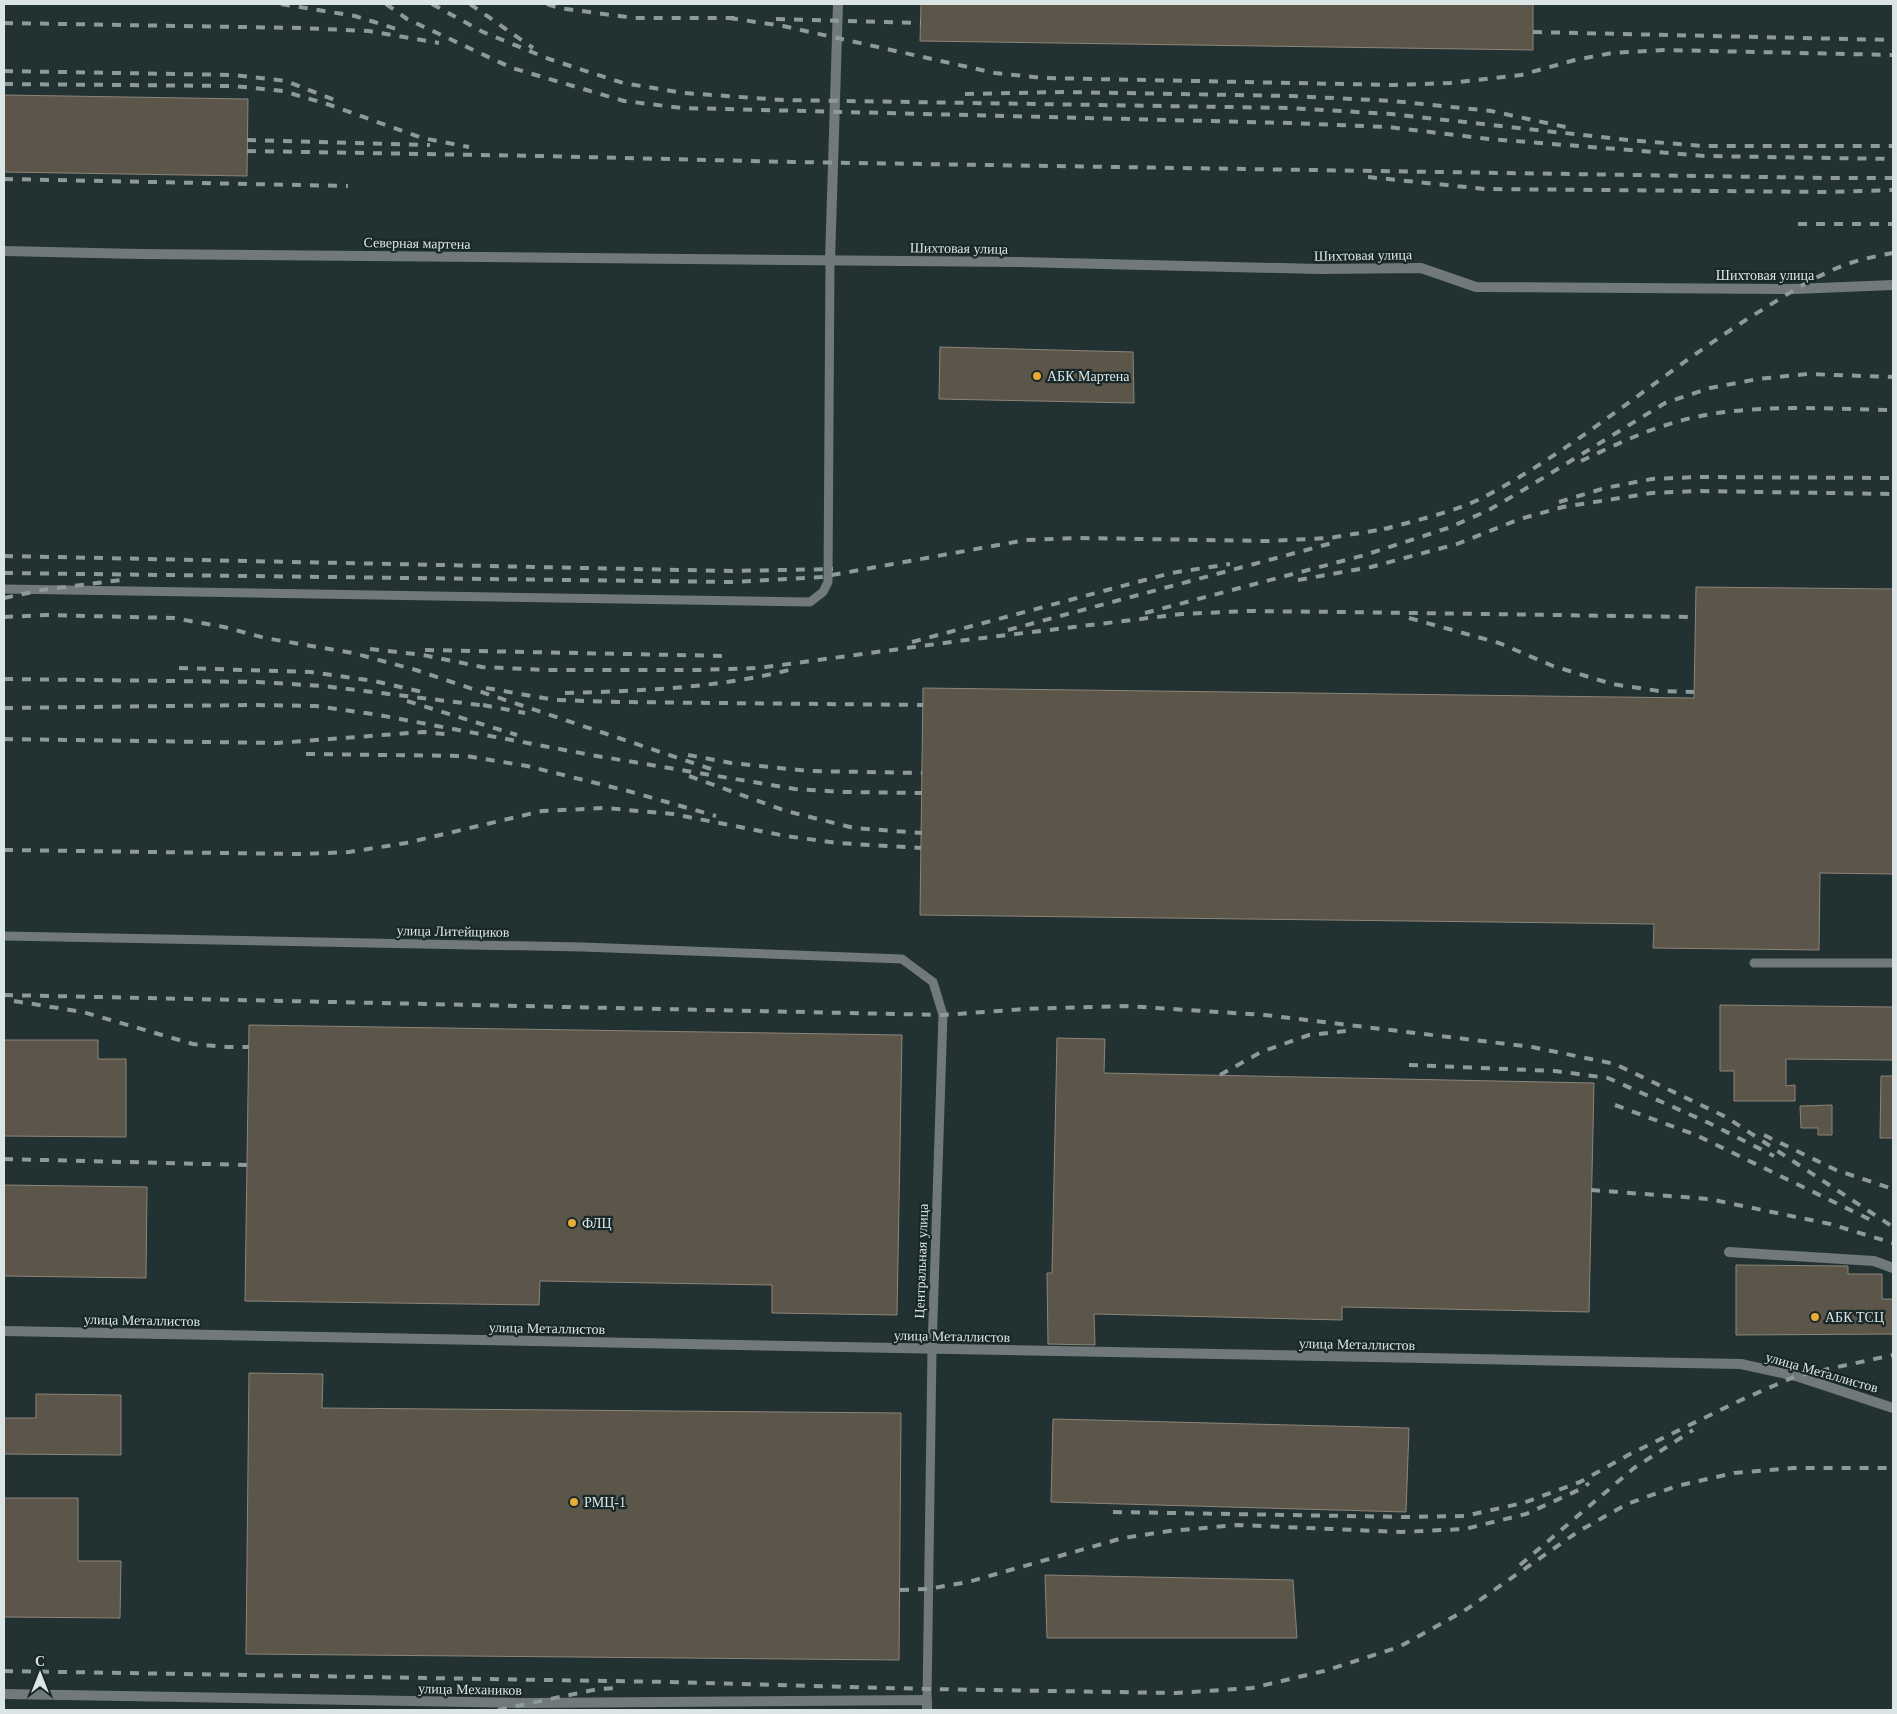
<svg xmlns="http://www.w3.org/2000/svg" width="1897" height="1714" viewBox="0 0 1897 1714" font-family="Georgia,serif">
	<rect width="100%" height="100%" fill="#223132"/>
	<path fill="#5c5549" stroke="#8d8579" d="M 921,4 L 1533,4 L 1533,50 L 920,41 Z
		M 4,95 L 248,99 L 247,176 L 4,172 Z
		M 940,347 L 1133,352 L 1134,403 L 939,399 Z
		M 1696,587 L 1893,589 L 1893,874 L 1820,873 L 1819,950 L 1653,948 L 1654,924 L 920,915 L 923,688 L 1694,698 Z
		M 1720,1005 L 1893,1007 L 1893,1060 L 1786,1059 L 1786,1086 L 1795,1085 L 1795,1101 L 1734,1101 L 1734,1071 L 1720,1071 Z
		M 249,1025 L 902,1035 L 897,1315 L 772,1313 L 772,1285 L 540,1281 L 539,1305 L 245,1301 Z
		M 1057,1038 L 1105,1039 L 1104,1073 L 1594,1083 L 1589,1312 L 1342,1307 L 1342,1320 L 1094,1314 L 1095,1345 L 1048,1344 L 1047,1273 L 1052,1273 Z
		M 4,1040 L 98,1040 L 98,1059 L 126,1059 L 126,1137 L 4,1136 Z
		M 1881,1076 L 1893,1076 L 1893,1138 L 1880,1138 Z
		M 1832,1105 L 1832,1135 L 1818,1135 L 1818,1128 L 1801,1128 L 1800,1106 Z
		M 4,1185 L 147,1187 L 146,1278 L 4,1276 Z
		M 1736,1265 L 1848,1266 L 1848,1274 L 1882,1274 L 1882,1299 L 1893,1299 L 1893,1334 L 1736,1335 Z
		M 249,1373 L 323,1374 L 322,1408 L 901,1413 L 899,1660 L 246,1654 Z
		M 36,1394 L 121,1395 L 121,1455 L 4,1454 L 4,1418 L 36,1418 Z
		M 1053,1419 L 1409,1428 L 1406,1512 L 1051,1502 Z
		M 4,1498 L 78,1498 L 78,1561 L 121,1561 L 120,1618 L 4,1617 Z
		M 1045,1575 L 1293,1580 L 1297,1638 L 1047,1638 Z"/>
	<g fill="none" stroke-linecap="round" stroke-linejoin="round">
		<path stroke="#71797a" stroke-width="9" d="M 4,589 L 810,602 L 823,592 L 828,582 L 830,261
			M 4,936 L 582,947 L 902,959 L 933,982 L 943,1015 L 932,1350 L 927,1700
			M 1754,963 L 1893,963"/>
		<path stroke="#71797a" stroke-width="10" d="M 4,251 L 140,254 L 1019,262 L 1320,269 L 1421,268 L 1476,287 L 1795,289 L 1893,285
			M 830,261 L 838,4
			M 1729,1252 L 1874,1261 L 1893,1268
			M 4,1331 L 1741,1364 L 1796,1376 L 1893,1408
			M 4,1694 L 527,1703 L 927,1700 L 927,1710"/>
		<path stroke="#8d999a" stroke-width="4" stroke-dasharray="9 9" stroke-linecap="butt" d="M 281,4 L 355,16 L 403,31
			M 386,4 L 407,19 L 512,68 L 624,101 L 682,108 L 1289,123 L 1388,127 L 1489,139 L 1706,156 L 1893,159
			M 432,4 L 483,32 L 549,59 L 623,83 L 684,93 L 783,100 L 1289,108 L 1391,114 L 1628,140 L 1703,146 L 1893,146
			M 470,4 L 533,48
			M 547,4 L 559,8 L 634,18 L 736,18
			M 729,18 L 783,26 L 995,73 L 1044,78 L 1394,85 L 1450,83 L 1521,75 L 1575,60 L 1612,53 L 1664,50 L 1893,55
			M 776,19 L 921,23
			M 4,23 L 300,28 L 369,31 L 439,43
			M 1533,32 L 1893,40
			M 4,71 L 233,75 L 286,81 L 337,101
			M 4,84 L 234,86 L 283,91 L 330,105 L 422,138 L 469,147
			M 965,94 L 1063,92 L 1292,96 L 1393,101 L 1491,111 L 1570,128
			M 247,140 L 430,145
			M 247,151 L 540,156 L 793,162 L 1828,178 L 1893,178
			M 1368,177 L 1485,189 L 1829,192 L 1893,190
			M 4,179 L 348,186
			M 1798,224 L 1893,224
			M 1581,461 C 1611,447 1641,432 1673,423 C 1740,402 1823,409 1893,410
			M 1559,502 L 1605,488 L 1652,479 L 1698,477 L 1893,478
			M 1384,529 C 1414,521 1454,512 1482,498 C 1578,448 1659,375 1749,318 C 1775,302 1800,285 1828,272 C 1848,262 1871,257 1893,253
			M 4,556 L 731,571 L 833,569
			M 4,573 L 731,582 L 821,577 L 1026,540 L 1078,538 L 1268,541 L 1329,538 L 1391,528
			M 1298,580 L 1371,567 L 1457,544 L 1520,519 L 1563,507 L 1652,493 L 1697,491 L 1893,494
			M 4,598 L 42,590 L 121,580
			M 1145,613 L 1365,555 L 1448,528 L 1487,511 L 1525,489 L 1665,403 L 1710,388 L 1758,379 L 1807,374 L 1893,377
			M 4,617 L 46,615 L 173,618 L 224,627 L 265,638 L 353,653 L 416,670 L 714,770
			M 1409,618 L 1499,643 L 1553,666 L 1612,684 L 1659,691 L 1694,692
			M 1008,630 L 1336,542
			M 912,642 L 1171,573 L 1230,564
			M 370,649 L 423,655 L 482,667 L 547,670 L 699,670 L 759,668 L 966,640 L 1182,614 L 1248,611 L 1340,612 L 1695,617
			M 425,650 L 727,656
			M 179,668 L 311,672 L 374,681 L 422,692
			M 4,679 L 258,682 L 323,686 L 488,706
			M 486,688 L 555,700 L 619,702 L 923,705
			M 565,693 C 641,691 719,688 793,669
			M 407,701 L 517,735
			M 483,705 L 525,713
			M 4,708 L 253,705 L 316,706 L 379,715 L 591,755 L 795,789 L 843,792 L 922,793
			M 4,739 L 277,743 L 423,732 L 445,734
			M 306,754 L 466,756 L 527,766 L 628,791 L 716,816
			M 688,755 L 731,763 L 809,771 L 922,773
			M 689,776 L 786,811 L 854,828 L 922,833
			M 4,850 L 301,854 L 349,852 L 406,843 L 542,811 L 605,808 L 673,814 L 786,836 L 837,843 L 921,848
			M 4,995 L 943,1015 L 1025,1009 L 1126,1006 L 1265,1015 L 1532,1047 L 1615,1064 L 1726,1117 L 1893,1227
			M 14,1001 L 83,1012 L 193,1044 L 227,1047 L 249,1047
			M 1409,1065 L 1555,1071 L 1608,1078 L 1709,1123 L 1774,1156
			M 1220,1075 L 1261,1052 L 1309,1035 L 1354,1030
			M 1615,1105 L 1696,1135 L 1875,1222
			M 1764,1135 L 1836,1170 L 1893,1189
			M 4,1159 L 247,1165
			M 1591,1190 L 1709,1199 L 1830,1224 L 1893,1243
			M 1113,1512 L 1405,1517 L 1465,1516 L 1523,1503 L 1580,1482 L 1630,1454 L 1741,1400 L 1796,1376 L 1893,1355
			M 1520,1565 L 1634,1468 L 1693,1430
			M 900,1590 L 928,1589 L 968,1582 L 1123,1538 L 1169,1531 L 1238,1525 L 1401,1532 L 1465,1529 L 1526,1514 L 1583,1488 L 1589,1483
			M 4,1671 L 669,1682 L 927,1689 L 1176,1693 L 1252,1688 L 1324,1671 L 1399,1647 L 1464,1611 L 1579,1531 L 1627,1504 L 1677,1486 L 1734,1473 L 1793,1468 L 1893,1468
			M 498,1710 L 598,1689 L 617,1688"/>
	</g>
	<g fill="#e9ab38" stroke="#182728" stroke-width="2">
		<circle cx="1037" cy="376" r="5"/>
		<circle cx="572" cy="1223" r="5"/>
		<circle cx="1815" cy="1317" r="5"/>
		<circle cx="574" cy="1502" r="5"/>
	</g>
	<g text-anchor="middle" stroke-width="4.5" stroke-linejoin="round" paint-order="stroke">
		<g font-size="14" fill="#dbe5e5" stroke="#182728">
			<text transform="translate(417 243) rotate(1)" y="5">Северная мартена</text>
			<text transform="translate(959 248) rotate(1)" y="5">Шихтовая улица</text>
			<text transform="translate(1363 255) rotate(-1)" y="5">Шихтовая улица</text>
			<text x="1765" y="280">Шихтовая улица</text>
			<text transform="translate(453 931) rotate(1)" y="5">улица Литейщиков</text>
			<text transform="translate(921 1261) rotate(-88)" y="5">Центральная улица</text>
			<text transform="translate(142 1320) rotate(1)" y="5">улица Металлистов</text>
			<text transform="translate(547 1328) rotate(1)" y="5">улица Металлистов</text>
			<text transform="translate(952 1336) rotate(1)" y="5">улица Металлистов</text>
			<text transform="translate(1357 1344) rotate(1)" y="5">улица Металлистов</text>
			<text transform="translate(1822 1372) rotate(16)" y="5">улица Металлистов</text>
			<text transform="translate(470 1689) rotate(1)" y="5">улица Механиков</text>
		</g>
		<g font-size="14" fill="#dbe5e5" stroke="#182728" text-anchor="start">
			<text x="1047" y="381">АБК Мартена</text>
			<text x="582" y="1228">ФЛЦ</text>
			<text x="1825" y="1322">АБК ТСЦ</text>
			<text x="584" y="1507">РМЦ-1</text>
		</g>
	</g>
	<rect width="1897" height="1714" fill="none" stroke="#dbe5e5" stroke-width="10"/>
	<g transform="translate(40 1674)" stroke="#182728" stroke-width="4" paint-order="stroke">
	<path d="M0-4L9 19L0 12L-9 19Z" fill="#dbe5e5"/>
	<text y="-8" font-size="14" font-weight="bold" text-anchor="middle" fill="#dbe5e5">С</text>
	</g>
</svg>
